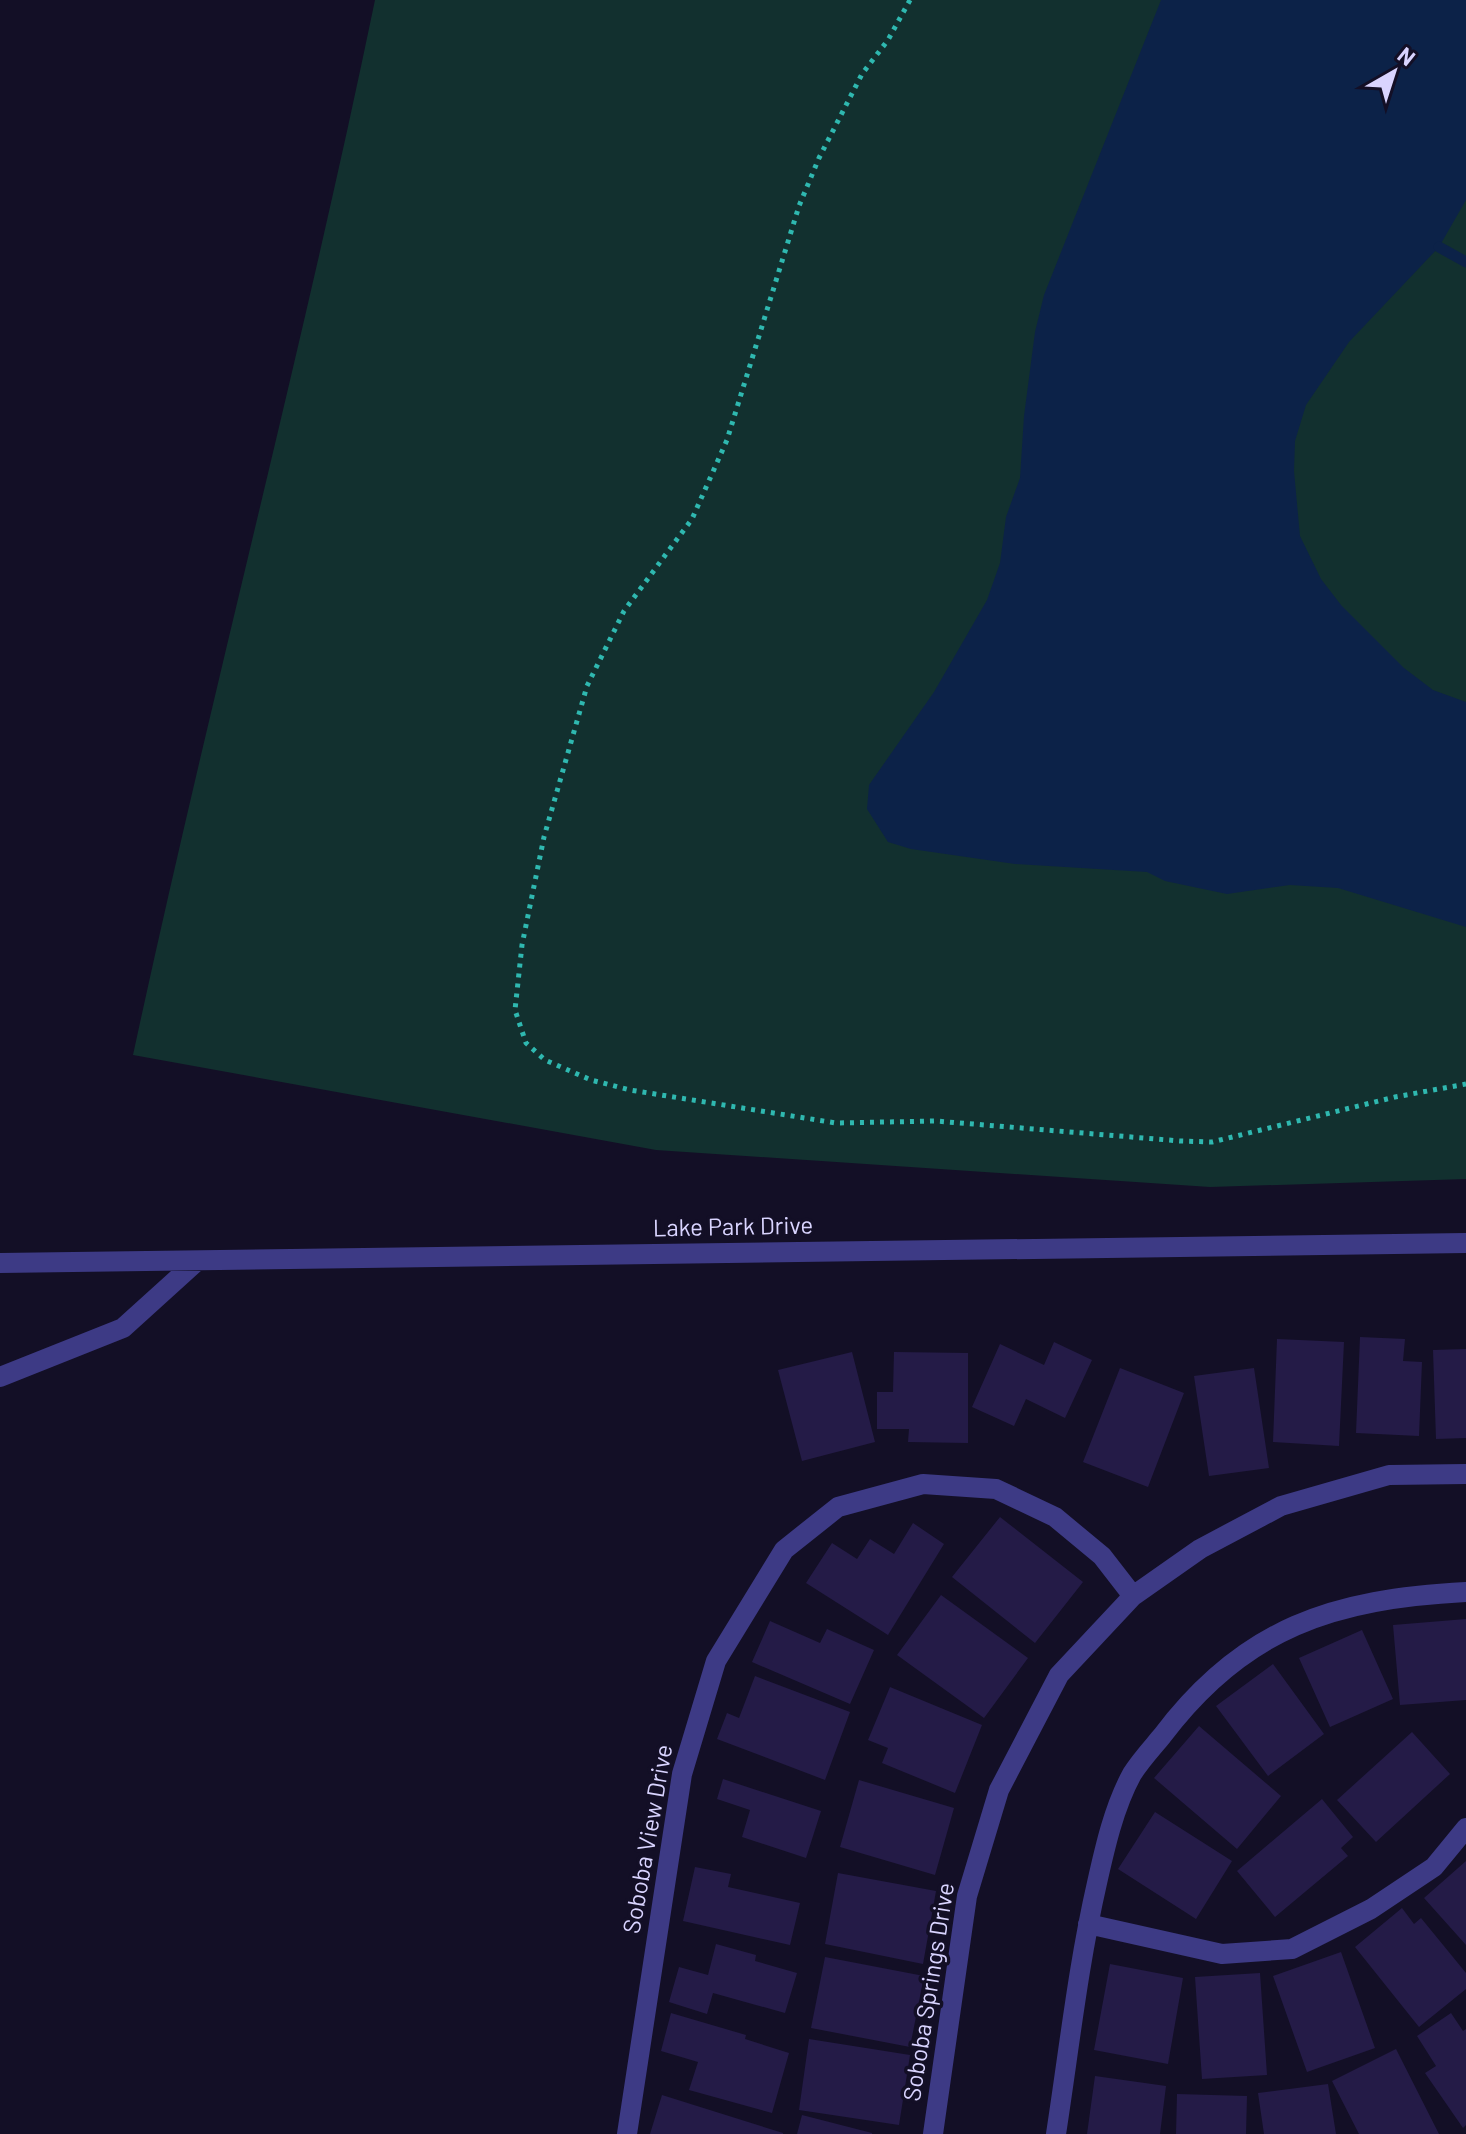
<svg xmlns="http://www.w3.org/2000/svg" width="1466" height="2134" viewBox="0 0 1466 2134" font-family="Barlow,sans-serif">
	<rect width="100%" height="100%" fill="#130f26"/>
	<path fill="#12302f" d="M 375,0 L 1466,0 L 1466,1179 L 1210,1187 L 656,1150 L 133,1055 C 209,702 302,353 375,0 Z"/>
	<path fill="#0c2248" d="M 1161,0 L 1466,0 L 1466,200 L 1439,247 L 1349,342 L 1306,405 L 1295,441 L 1294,471 L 1300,536 L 1321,579 L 1341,605 L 1404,668 L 1433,690 L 1466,702 L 1466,927 L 1338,888 L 1290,885 L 1227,894 L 1165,881 L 1147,872 L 1015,864 L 911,849 L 888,842 L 867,809 L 869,785 L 934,692 L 987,600 L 1000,563 L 1006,517 L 1020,478 L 1024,416 L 1035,332 L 1044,295 Z"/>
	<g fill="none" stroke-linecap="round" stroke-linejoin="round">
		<path stroke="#0c2248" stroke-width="11" d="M 1439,247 L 1466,262"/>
	</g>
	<path fill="#241b47" d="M 1360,1337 L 1405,1339 L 1403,1361 L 1422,1362 L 1419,1436 L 1356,1433 Z
		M 1277,1339 L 1344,1342 L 1339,1446 L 1273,1442 Z
		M 1054,1342 L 1092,1360 L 1065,1418 L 1026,1399 L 1014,1426 L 972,1407 L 1000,1344 L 1044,1365 Z
		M 1466,1349 L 1466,1438 L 1436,1439 L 1433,1350 Z
		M 852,1352 L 875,1442 L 802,1461 L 778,1370 Z
		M 894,1352 L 968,1353 L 968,1443 L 908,1442 L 909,1429 L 877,1429 L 877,1392 L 893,1392 Z
		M 1120,1368 L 1184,1393 L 1148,1487 L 1083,1462 Z
		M 1254,1368 L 1269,1468 L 1209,1476 L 1194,1376 Z
		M 1000,1517 L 1083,1582 L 1035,1643 L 952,1577 Z
		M 913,1523 L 944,1544 L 888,1635 L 806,1583 L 832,1543 L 857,1559 L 870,1539 L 894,1554 Z
		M 941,1595 L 1028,1658 L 984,1718 L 897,1655 Z
		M 1466,1619 L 1466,1700 L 1400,1705 L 1393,1625 Z
		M 770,1621 L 820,1643 L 827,1629 L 874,1650 L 850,1704 L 752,1662 Z
		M 1362,1630 L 1393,1699 L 1330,1727 L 1299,1658 Z
		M 1273,1664 L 1324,1734 L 1268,1776 L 1216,1706 Z
		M 755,1676 L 850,1712 L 825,1780 L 717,1739 L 727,1713 L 739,1718 Z
		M 890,1687 L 982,1725 L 955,1793 L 882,1763 L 888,1748 L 868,1740 Z
		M 1199,1726 L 1281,1796 L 1237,1849 L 1154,1778 Z
		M 1412,1732 L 1450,1774 L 1376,1842 L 1337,1800 Z
		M 723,1779 L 821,1811 L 806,1858 L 742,1837 L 750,1810 L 717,1799 Z
		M 859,1780 L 954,1808 L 935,1875 L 840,1847 Z
		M 1322,1799 L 1353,1837 L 1341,1848 L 1348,1856 L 1275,1917 L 1237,1871 Z
		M 1155,1812 L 1232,1861 L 1196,1919 L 1118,1869 Z
		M 1466,1861 L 1466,1945 L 1424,1898 Z
		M 695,1867 L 731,1874 L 728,1887 L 800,1903 L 790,1945 L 683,1921 Z
		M 838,1873 L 936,1891 L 923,1964 L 825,1944 Z
		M 1402,1908 L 1414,1924 L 1421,1918 L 1466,1973 L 1466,1989 L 1419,2027 L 1355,1947 Z
		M 716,1944 L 756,1955 L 755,1961 L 797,1973 L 785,2013 L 713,1993 L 707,2014 L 669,2002 L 679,1967 L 708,1975 Z
		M 1341,1952 L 1375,2048 L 1307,2072 L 1273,1976 Z
		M 825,1957 L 924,1976 L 910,2047 L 811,2028 Z
		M 1110,1964 L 1183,1978 L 1168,2064 L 1094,2050 Z
		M 1260,1973 L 1267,2075 L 1202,2079 L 1195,1977 Z
		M 671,2013 L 746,2035 L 745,2039 L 789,2053 L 772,2113 L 689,2090 L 698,2062 L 661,2051 Z
		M 1451,2013 L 1463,2031 L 1466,2029 L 1466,2125 L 1463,2128 L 1425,2073 L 1436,2066 L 1417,2036 Z
		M 809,2039 L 910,2055 L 899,2125 L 799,2110 Z
		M 1396,2049 L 1439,2134 L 1359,2134 L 1332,2081 Z
		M 1095,2076 L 1166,2086 L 1160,2134 L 1087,2134 Z
		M 1328,2084 L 1336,2134 L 1264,2134 L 1258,2093 Z
		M 1177,2094 L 1247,2096 L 1246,2134 L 1176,2134 Z
		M 662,2095 L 783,2133 L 783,2134 L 650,2134 Z
		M 802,2115 L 872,2133 L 872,2134 L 797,2134 Z"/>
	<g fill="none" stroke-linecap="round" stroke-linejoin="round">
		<path stroke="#2fb8b0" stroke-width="5" stroke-dasharray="4 6" stroke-linecap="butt" d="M 910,0 L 888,40 L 862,74 L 819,158 L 799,206 L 727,440 L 692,519 L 624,611 L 587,686 L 544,837 L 522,945 L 515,1010 L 526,1043 L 545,1060 L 591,1080 L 630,1090 L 836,1123 L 936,1121 L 1180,1141 L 1212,1142 L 1395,1097 L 1466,1084"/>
		<path stroke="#3d3a85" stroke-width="20" d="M 0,1263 L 1466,1243
			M 0,1377 L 123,1328 L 197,1261
			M 1088,1924 L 1222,1954 L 1292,1949 L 1371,1909 L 1434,1867 L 1466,1828
			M 627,2134 L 682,1774 L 716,1661 L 784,1550 L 838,1507 L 923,1484 L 996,1489 L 1055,1517 L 1102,1556 L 1133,1596
			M 933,2134 L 967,1896 L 999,1790 L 1059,1675 L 1133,1596 L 1200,1549 L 1281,1506 L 1389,1475 L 1466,1474
			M 1056,2134 C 1069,2050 1078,1966 1097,1883 C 1105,1847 1114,1807 1132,1774 C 1140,1761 1152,1748 1162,1736 C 1244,1627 1334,1599 1466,1592"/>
	</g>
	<g text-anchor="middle" stroke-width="7" stroke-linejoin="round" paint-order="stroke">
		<g font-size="24" fill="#d9d4ff" stroke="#130f26">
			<text transform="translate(733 1227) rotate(-1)" y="8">Lake Park Drive</text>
			<text transform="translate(648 1839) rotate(-80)" y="8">Soboba View Drive</text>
			<text transform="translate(929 1992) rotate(-81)" y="8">Soboba Springs Drive</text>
		</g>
	</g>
	<g transform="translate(1394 72) rotate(39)" stroke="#130f26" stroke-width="6" paint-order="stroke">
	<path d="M0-6L14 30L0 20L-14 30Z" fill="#d9d4ff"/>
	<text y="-12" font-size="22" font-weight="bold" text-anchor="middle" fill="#d9d4ff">N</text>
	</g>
</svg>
